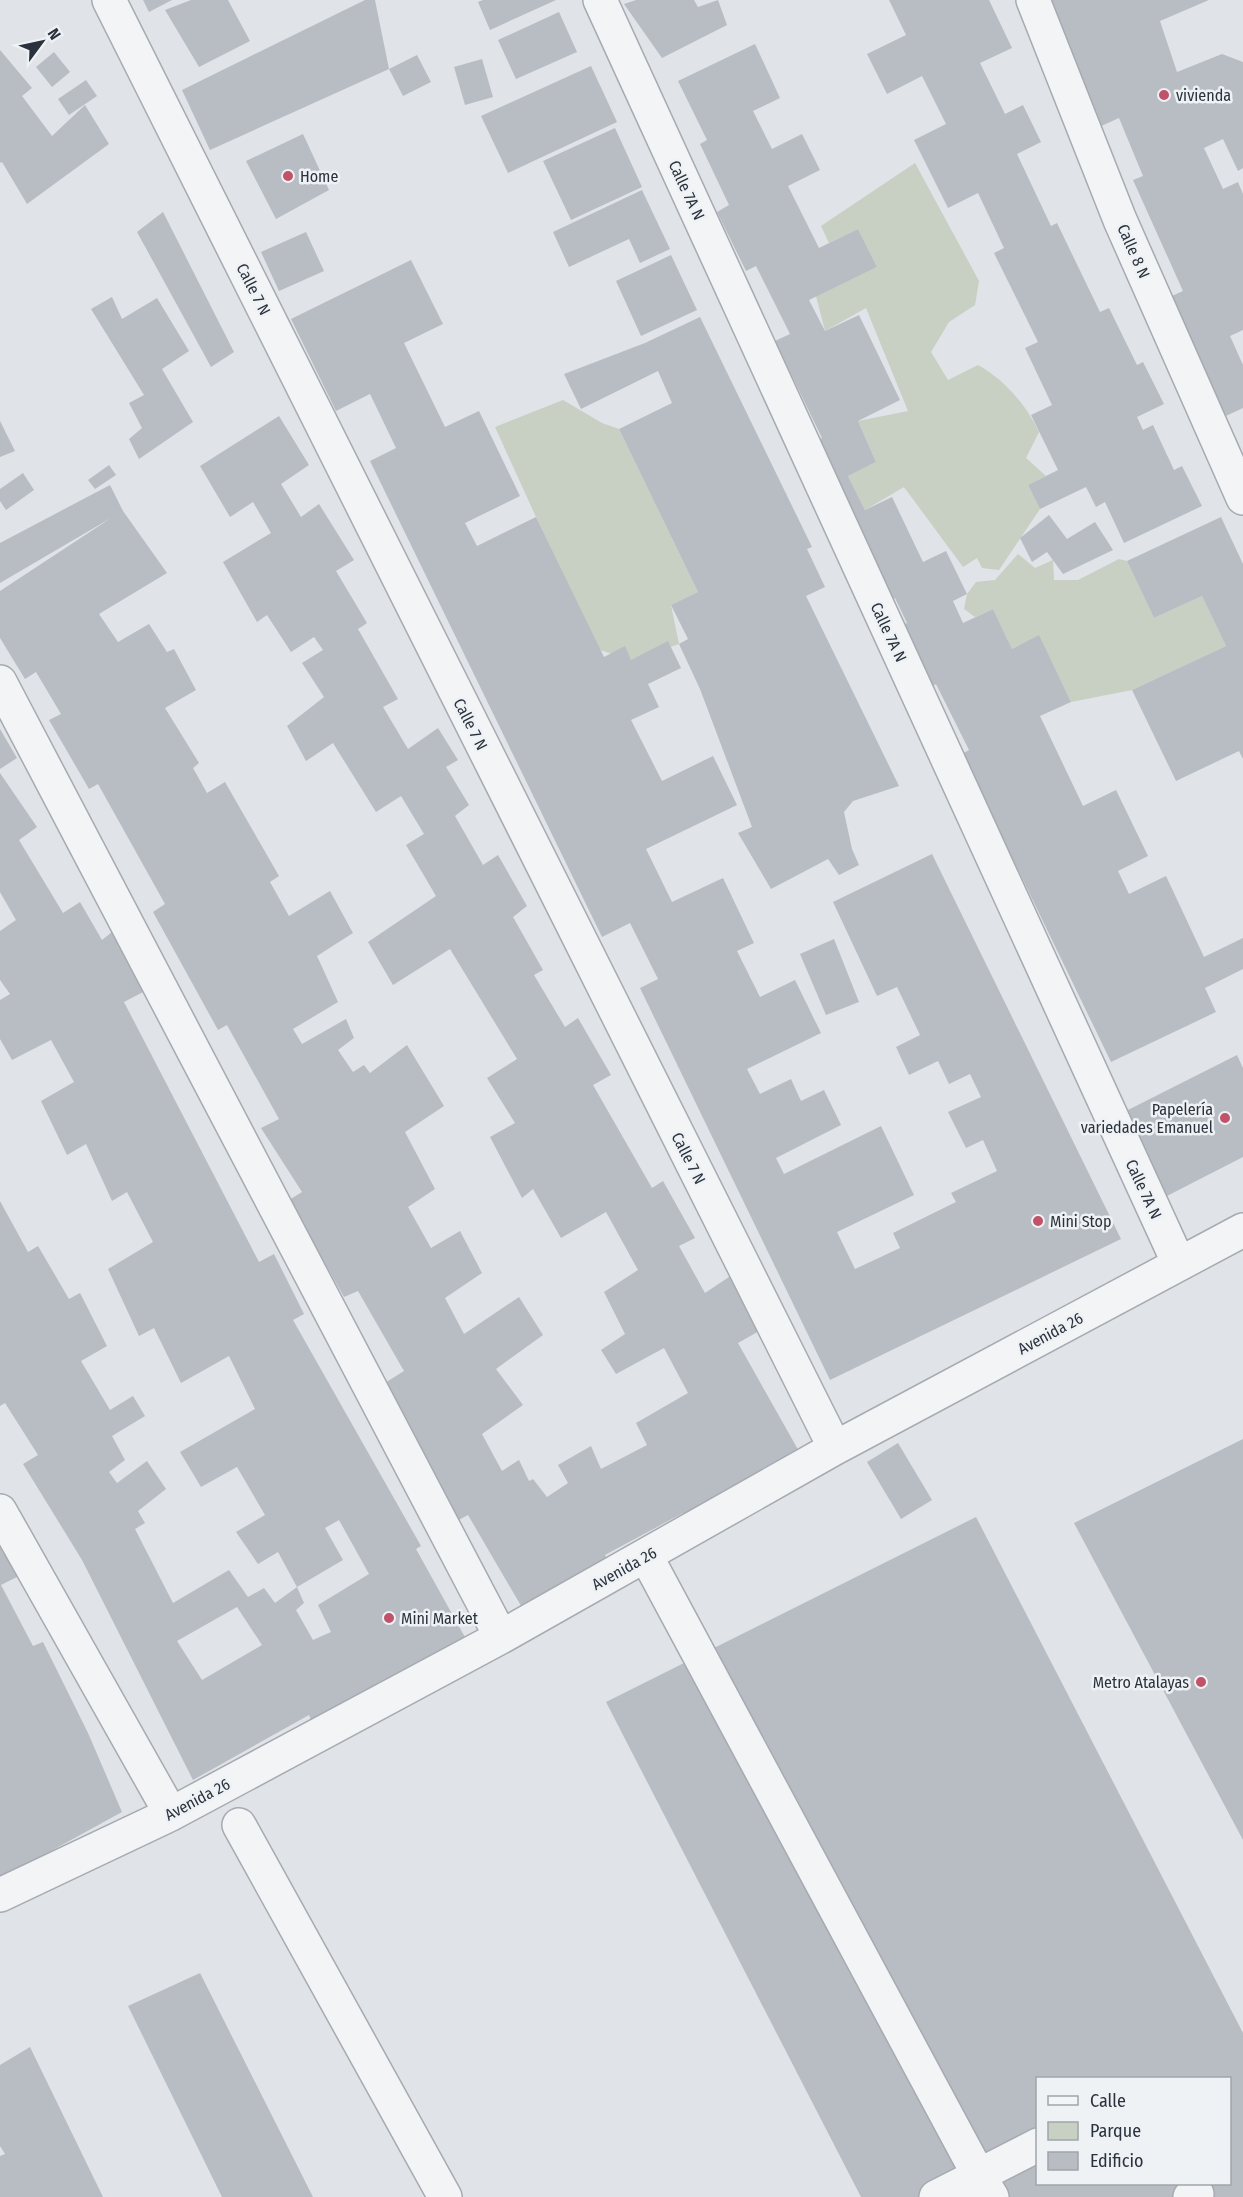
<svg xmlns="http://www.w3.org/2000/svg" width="1243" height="2197" viewBox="0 0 1243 2197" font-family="'Fira Sans Condensed',sans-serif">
	<rect width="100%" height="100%" fill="#e0e3e7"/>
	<path fill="#c7d0c2" d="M 915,163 L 979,281 L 975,305 L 949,322 L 931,352 L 948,380 L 978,365 C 1005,380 1026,405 1039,432 L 1026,458 L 1046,476 L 1028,485 L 1040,509 L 999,570 L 982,568 L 977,558 L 963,567 L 904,487 L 865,510 L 848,476 L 876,462 L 858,421 L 908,411 L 866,308 L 825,331 L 816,296 L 877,267 L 858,229 L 829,243 L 821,226 Z
		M 563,400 L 602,423 L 619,429 L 698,592 L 671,605 L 679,644 L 631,660 L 600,650 L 536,517 L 495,427 Z
		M 1018,554 L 1035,568 L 1053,560 L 1054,580 L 1078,580 L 1119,559 L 1127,561 L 1154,618 L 1202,596 L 1226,646 L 1132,690 L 1071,702 L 1039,636 L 1012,649 L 993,609 L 975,617 L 964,609 L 967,594 L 976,582 L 995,580 Z"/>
	<path fill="#b8bdc4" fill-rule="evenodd" d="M 143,0 L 172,0 L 149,12 Z
		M 191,0 L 228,0 L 250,41 L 199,67 L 165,10 Z
		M 365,0 L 375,0 L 389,69 L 210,150 L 182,90 Z
		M 483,0 L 556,0 L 490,30 L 478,2 Z
		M 636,0 L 694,0 L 698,7 L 718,0 L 727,25 L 662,58 L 624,4 Z
		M 889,0 L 989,0 L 1012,48 L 980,63 L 1005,114 L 1023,105 L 1041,142 L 1017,154 L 1051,226 L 1057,223 L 1100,312 L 1109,308 L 1137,365 L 1143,362 L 1164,404 L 1137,417 L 1143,430 L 1153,425 L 1174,470 L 1182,466 L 1202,506 L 1124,543 L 1105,502 L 1096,507 L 1086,487 L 1040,509 L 1028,485 L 1058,470 L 1031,415 L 1052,405 L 1025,348 L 1038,342 L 994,253 L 1004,248 L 978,193 L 948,208 L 914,140 L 946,124 L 922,76 L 887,94 L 867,54 L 906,35 Z
		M 1047,0 L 1209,0 L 1160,21 L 1177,72 L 1222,54 L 1243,62 L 1243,168 L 1238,171 L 1223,139 L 1204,148 L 1223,189 L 1238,182 L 1243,194 L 1243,330 L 1230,336 L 1243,365 L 1243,408 L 1215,421 L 1161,301 L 1183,291 L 1133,180 L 1143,176 L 1119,118 L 1099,127 Z
		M 559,12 L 577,52 L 516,79 L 498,40 Z
		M 755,44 L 780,98 L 753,111 L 772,149 L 802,134 L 820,170 L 788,186 L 819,248 L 858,229 L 877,267 L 809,300 L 825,331 L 859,315 L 900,400 L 858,421 L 876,462 L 848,476 L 865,510 L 892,497 L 923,562 L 946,551 L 967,594 L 953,601 L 963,623 L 993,609 L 1012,649 L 1039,635 L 1071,702 L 1040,716 L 1083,806 L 1116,790 L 1148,856 L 1118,871 L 1129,894 L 1166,876 L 1204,957 L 1243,938 L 1243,969 L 1205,988 L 1216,1012 L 1111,1062 L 962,754 L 969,750 L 936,684 L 926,690 L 896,628 L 907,623 L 895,598 L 888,601 L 806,445 L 822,438 L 775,341 L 790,334 L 756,266 L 746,271 L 717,212 L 729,205 L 700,144 L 707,140 L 678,81 Z
		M 0,50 L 32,88 L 22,96 L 52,136 L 85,105 L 109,144 L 27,204 L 2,162 L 0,163 Z
		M 54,52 L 70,72 L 52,87 L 36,67 Z
		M 417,55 L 431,82 L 403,96 L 389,69 Z
		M 482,59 L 493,97 L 465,105 L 454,67 Z
		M 591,66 L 617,122 L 508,173 L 481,116 Z
		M 86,80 L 97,96 L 69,115 L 58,99 Z
		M 615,128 L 642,187 L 571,220 L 543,161 Z
		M 303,134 L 329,190 L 276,219 L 246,161 Z
		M 642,190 L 670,249 L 640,263 L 629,239 L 569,267 L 553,232 Z
		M 163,212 L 234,352 L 211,367 L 137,232 Z
		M 306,232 L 324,271 L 279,291 L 261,252 Z
		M 671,255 L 697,310 L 641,336 L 616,281 Z
		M 411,260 L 443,324 L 404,343 L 445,427 L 479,411 L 520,496 L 465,523 L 477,546 L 536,517 L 604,657 L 625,646 L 631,660 L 668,641 L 681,668 L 648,684 L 659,707 L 631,720 L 662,781 L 713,756 L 737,805 L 646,849 L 672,902 L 723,878 L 754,943 L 737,951 L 760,997 L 795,980 L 821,1033 L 747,1069 L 760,1094 L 791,1079 L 801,1101 L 824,1090 L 841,1125 L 776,1158 L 784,1174 L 881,1126 L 914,1195 L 837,1232 L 855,1269 L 900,1248 L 893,1233 L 956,1202 L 951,1193 L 997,1171 L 983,1140 L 966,1148 L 948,1112 L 981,1097 L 970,1074 L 949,1084 L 938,1061 L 909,1075 L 896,1047 L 920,1035 L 897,987 L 877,996 L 833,902 L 932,854 L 1121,1239 L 830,1380 L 640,988 L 658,979 L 630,923 L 602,937 L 370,461 L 396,448 L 370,394 L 336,411 L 291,319 Z
		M 112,297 L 122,319 L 157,298 L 189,351 L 162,369 L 193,422 L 139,459 L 129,439 L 142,428 L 129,403 L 144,395 L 91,309 Z
		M 700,317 L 812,547 L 807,549 L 825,587 L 806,596 L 899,786 L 853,801 L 844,812 L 852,849 L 859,865 L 839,875 L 828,859 L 771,889 L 738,833 L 752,827 L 700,689 L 679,644 L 688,639 L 671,605 L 698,592 L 619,429 L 672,403 L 658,371 L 581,409 L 564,374 L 645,343 Z
		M 279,416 L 309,465 L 281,484 L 301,517 L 319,504 L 354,560 L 336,571 L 367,623 L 358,629 L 398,699 L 383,707 L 408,749 L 438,728 L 458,760 L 446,767 L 469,805 L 455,816 L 483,865 L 498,855 L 527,906 L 513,917 L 543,970 L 534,975 L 565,1027 L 578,1018 L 611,1075 L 593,1085 L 652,1188 L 663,1181 L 695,1238 L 679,1246 L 705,1293 L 732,1275 L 761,1330 L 738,1343 L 805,1462 L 688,1524 L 683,1513 L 605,1555 L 612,1568 L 527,1616 L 468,1515 L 455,1522 L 380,1386 L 404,1371 L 358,1291 L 344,1297 L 289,1200 L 302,1192 L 261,1128 L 279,1119 L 227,1025 L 218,1030 L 153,912 L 165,904 L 98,784 L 89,789 L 49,720 L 61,714 L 36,672 L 25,679 L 0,638 L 0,591 L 111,518 L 0,583 L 0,543 L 110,485 L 123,511 L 167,573 L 99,614 L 118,642 L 149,624 L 167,652 L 174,649 L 196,690 L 165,708 L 199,763 L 193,768 L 207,793 L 225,782 L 279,876 L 270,882 L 289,916 L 330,891 L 353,933 L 317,956 L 338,1002 L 293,1029 L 302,1044 L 346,1019 L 354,1038 L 338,1050 L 353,1072 L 364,1065 L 370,1073 L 407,1045 L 444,1106 L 405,1132 L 435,1189 L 408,1207 L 431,1248 L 460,1231 L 482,1273 L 445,1298 L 464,1334 L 519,1297 L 543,1335 L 496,1369 L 523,1405 L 482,1434 L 502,1471 L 519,1460 L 529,1481 L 533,1479 L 547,1497 L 568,1483 L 558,1465 L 591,1446 L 601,1469 L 647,1445 L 636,1423 L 688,1393 L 664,1348 L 616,1374 L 601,1350 L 625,1334 L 604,1292 L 638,1270 L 606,1212 L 561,1238 L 533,1189 L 522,1198 L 490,1137 L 515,1123 L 487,1078 L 517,1059 L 450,949 L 393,985 L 368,942 L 436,896 L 406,845 L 424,834 L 401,796 L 376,812 L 333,743 L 306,761 L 287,726 L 324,697 L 302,663 L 323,650 L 314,637 L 291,652 L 267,615 L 257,622 L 223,562 L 271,533 L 253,502 L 230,517 L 200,466 Z
		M 0,421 L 15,451 L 0,457 Z
		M 109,465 L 116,475 L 95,489 L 88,480 Z
		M 23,473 L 34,490 L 6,510 L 0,501 L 0,489 Z
		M 1049,515 L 1067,539 L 1095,522 L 1113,550 L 1063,574 L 1047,552 L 1032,562 L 1020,538 Z
		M 1221,517 L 1243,564 L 1243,759 L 1239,751 L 1176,781 L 1132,690 L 1226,646 L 1202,596 L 1154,618 L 1127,561 Z
		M 0,729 L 17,758 L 0,769 Z
		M 0,773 L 37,827 L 19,840 L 63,913 L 80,902 L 102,940 L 112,932 L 145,991 L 124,1002 L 259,1262 L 274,1254 L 304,1314 L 293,1320 L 421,1546 L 416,1549 L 466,1639 L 313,1725 L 309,1715 L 193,1780 L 82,1560 L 23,1464 L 38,1455 L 5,1403 L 0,1406 L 0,1201 L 28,1252 L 38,1246 L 69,1299 L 80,1293 L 107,1346 L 81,1361 L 110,1410 L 133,1396 L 145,1416 L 112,1436 L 125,1460 L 109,1472 L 117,1483 L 147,1461 L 166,1489 L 138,1511 L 145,1523 L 135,1529 L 173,1603 L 229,1570 L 248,1597 L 264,1588 L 275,1603 L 297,1587 L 278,1552 L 258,1564 L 236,1532 L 265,1515 L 237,1467 L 201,1487 L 180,1452 L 255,1409 L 229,1356 L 181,1383 L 154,1328 L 139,1336 L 108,1269 L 153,1242 L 127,1192 L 112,1201 L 86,1144 L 67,1155 L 41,1101 L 74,1082 L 51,1040 L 12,1060 L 0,1039 L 0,1000 L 10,994 L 0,980 L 0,931 L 16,920 L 0,892 ZM 339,1520 L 369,1574 L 318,1605 L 331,1632 L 313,1640 L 296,1610 L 304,1603 L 297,1587 L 343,1560 L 325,1528 ZM 237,1607 L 262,1645 L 202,1680 L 177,1641 Z
		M 834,939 L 859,1002 L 826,1015 L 800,954 Z
		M 1237,1055 L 1243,1068 L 1243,1157 L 1163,1198 L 1120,1114 Z
		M 1243,1439 L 1243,1840 L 1074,1523 Z
		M 898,1443 L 932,1500 L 901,1519 L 867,1462 Z
		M 976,1517 L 1243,2033 L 1243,2197 L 861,2197 L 606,1702 ZM 1038,2078 L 1230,2079 L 1230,2184 L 1038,2184 Z
		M 0,1542 L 17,1577 L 1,1585 L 33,1646 L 43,1642 L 88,1733 L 122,1812 L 0,1879 Z
		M 200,1973 L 313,2197 L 222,2197 L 128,2006 Z
		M 30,2047 L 103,2197 L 0,2197 L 0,2156 L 5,2154 L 0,2146 L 0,2065 Z"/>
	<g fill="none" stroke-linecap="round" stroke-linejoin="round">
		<defs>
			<path id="minor" d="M 109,0 L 835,1448
				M 600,0 L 1179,1264
				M 1033,0 L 1120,220 L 1243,498
				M 0,682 L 501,1637
				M 0,1511 L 171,1814
				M 646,1556 L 978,2174 L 992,2197
				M 239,1825 L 445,2197
				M 0,1895 L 171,1814 L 501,1637 L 835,1448 L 1243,1230
				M 936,2197 L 1038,2145
				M 1190,2197 L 1197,2194"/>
		</defs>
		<use href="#minor" stroke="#a6aab1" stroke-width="36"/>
		<use href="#minor" stroke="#f2f4f6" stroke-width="33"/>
	</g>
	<g fill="#c05269" stroke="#eff2f5" stroke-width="2">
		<circle cx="1164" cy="95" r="6"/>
		<circle cx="288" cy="176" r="6"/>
		<circle cx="1225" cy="1118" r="6"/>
		<circle cx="1038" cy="1221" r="6"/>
		<circle cx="389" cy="1618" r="6"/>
		<circle cx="1201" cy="1682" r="6"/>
	</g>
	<g text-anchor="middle" stroke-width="5" stroke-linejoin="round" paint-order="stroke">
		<g font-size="16" fill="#2a323d" stroke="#eff2f5" text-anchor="start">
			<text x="1176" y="101">vivienda</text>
			<text x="300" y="182">Home</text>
			<text x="1213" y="1115" text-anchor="end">Papelería<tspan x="1213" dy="18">variedades Emanuel</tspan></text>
			<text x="1050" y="1227">Mini Stop</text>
			<text x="401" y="1624">Mini Market</text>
			<text x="1189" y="1688" text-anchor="end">Metro Atalayas</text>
		</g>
		<g font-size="16" fill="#2a323d" stroke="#eff2f5">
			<text transform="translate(687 190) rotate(65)" y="6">Calle 7A N</text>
			<text transform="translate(1134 251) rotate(66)" y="6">Calle 8 N</text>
			<text transform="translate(254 289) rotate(63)" y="6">Calle 7 N</text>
			<text transform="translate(889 632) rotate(65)" y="6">Calle 7A N</text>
			<text transform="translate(471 724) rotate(63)" y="6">Calle 7 N</text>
			<text transform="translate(689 1158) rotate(63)" y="6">Calle 7 N</text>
			<text transform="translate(1144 1189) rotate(65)" y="6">Calle 7A N</text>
			<text transform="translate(1050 1333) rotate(-28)" y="6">Avenida 26</text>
			<text transform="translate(624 1568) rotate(-29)" y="6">Avenida 26</text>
			<text transform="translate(197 1799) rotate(-28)" y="6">Avenida 26</text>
		</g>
	</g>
	<rect x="1036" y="2077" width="195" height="108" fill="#eff2f5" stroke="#a0a5ab" stroke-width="1.5"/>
	<rect x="1048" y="2096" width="30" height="9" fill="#f2f4f6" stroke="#a0a5ab" stroke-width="1.5"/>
	<text x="1090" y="2107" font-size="18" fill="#2a323d">Calle</text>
	<rect x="1048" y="2122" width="30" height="18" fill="#c7d0c2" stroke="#a0a5ab" stroke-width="1.5"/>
	<text x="1090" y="2137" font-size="18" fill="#2a323d">Parque</text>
	<rect x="1048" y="2152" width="30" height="18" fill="#b8bdc4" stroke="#a0a5ab" stroke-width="1.5"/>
	<text x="1090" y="2167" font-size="18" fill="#2a323d">Edificio</text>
	<g transform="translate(42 42) rotate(57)" stroke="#eff2f5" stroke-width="4.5" paint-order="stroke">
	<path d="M0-4.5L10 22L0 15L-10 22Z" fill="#2a323d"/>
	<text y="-9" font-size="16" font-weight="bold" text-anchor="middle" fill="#2a323d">N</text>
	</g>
</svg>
